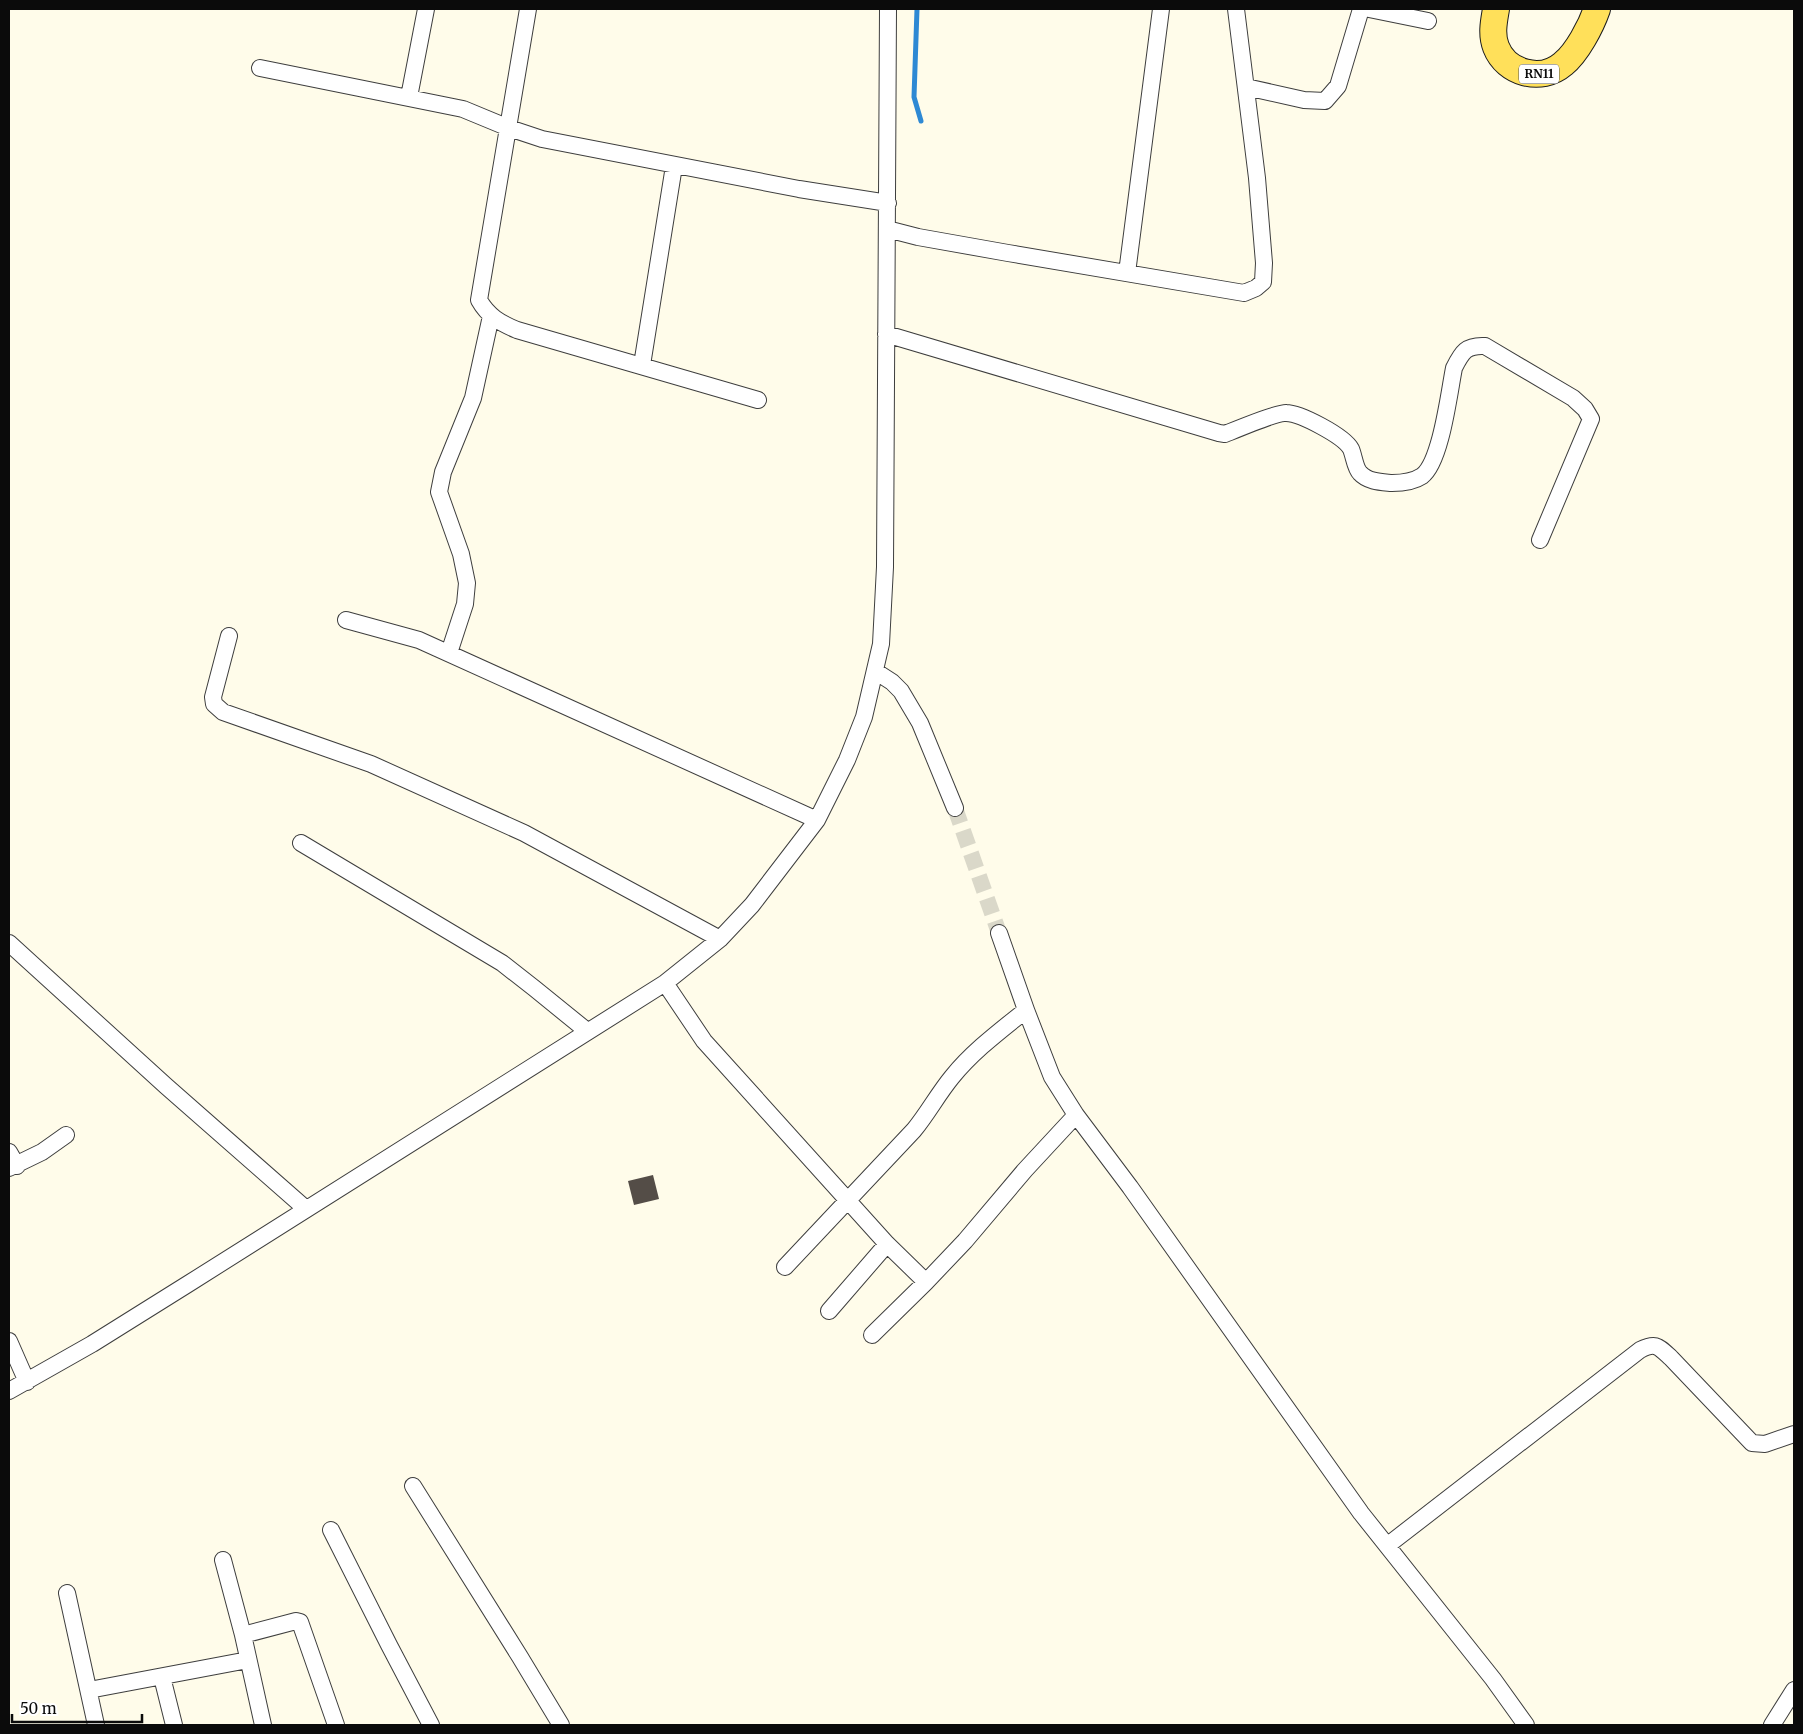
<svg xmlns="http://www.w3.org/2000/svg" width="1803" height="1734" viewBox="0 0 1803 1734" font-family="Merriweather,serif">
	<rect width="100%" height="100%" fill="#fffcea"/>
	<g fill="none" stroke-linecap="round" stroke-linejoin="round">
		<path stroke="#2e89d4" stroke-width="5" d="M 917,9 L 914,97 L 921,121"/>
	</g>
	<path fill="#544d47" d="M 653,1175 L 659,1199 L 634,1205 L 628,1181 Z"/>
	<g fill="none" stroke-linecap="round" stroke-linejoin="round">
		<path stroke="#dad8c9" stroke-width="16" stroke-dasharray="16 8" stroke-linecap="butt" d="M 955,808 L 999,933"/>
		<defs>
			<path id="street" d="M 528,9 L 479,300 C 488,316 500,323 517,330 L 758,400
				M 1369,9 L 1428,21
				M 260,68 L 463,109 L 509,128 L 542,139 L 799,189 L 888,203
				M 1246,87 L 1304,100 L 1325,101 L 1338,86 L 1361,9
				M 409,97 L 426,9
				M 887,229 L 918,237 L 1008,253 L 1244,293 L 1256,288 L 1263,282 L 1264,263 L 1257,178 L 1236,9
				M 1127,273 L 1161,9
				M 886,334 L 1219,433 L 1225,434 C 1235,430 1278,412 1286,413 C 1300,413 1344,436 1351,449 C 1354,456 1355,468 1360,473 C 1368,482 1382,482 1392,483 C 1402,483 1413,482 1422,476 C 1441,462 1449,393 1454,368 C 1462,352 1466,345 1485,346 L 1573,398 L 1585,409 L 1591,419 L 1540,540
				M 642,365 L 674,166
				M 346,620 L 419,640 L 817,820
				M 229,636 L 213,697 L 214,704 L 223,712 L 371,764 L 524,833 L 720,939
				M 449,653 L 465,604 L 467,583 L 461,554 L 439,492 L 443,472 L 473,398 L 491,316
				M 875,671 L 892,682 L 901,691 L 920,723 L 955,808
				M 301,843 L 502,963 L 534,988 L 587,1031
				M 999,933 L 1026,1010 L 1052,1077 L 1076,1115 L 1130,1187 L 1361,1513 L 1493,1679 L 1526,1725
				M 9,943 L 166,1086 L 306,1209
				M 665,983 L 704,1041 L 887,1244 L 926,1282
				M 9,1152 L 17,1166
				M 9,1168 L 42,1152 L 66,1135
				M 785,1267 L 914,1130 C 928,1113 938,1094 952,1077 C 973,1051 1000,1031 1026,1010
				M 829,1311 L 887,1244
				M 872,1335 L 926,1282 L 965,1241 L 1025,1170 L 1076,1115
				M 9,1341 L 27,1382
				M 9,1391 L 92,1344 L 188,1284 L 665,983 L 720,939 L 752,905 L 817,820 L 847,760 L 864,717 L 881,644 L 885,567 L 888,9
				M 413,1486 L 520,1657 L 561,1725
				M 331,1530 L 389,1645 L 431,1725
				M 1388,1545 L 1640,1350 C 1656,1342 1658,1346 1671,1358 L 1752,1443 L 1765,1444 L 1794,1434
				M 223,1560 L 243,1635 L 263,1725
				M 67,1593 L 96,1725
				M 243,1635 L 296,1621 L 300,1622 L 336,1725
				M 162,1677 L 174,1725
				M 89,1690 L 248,1660
				M 1772,1725 L 1794,1690"/>
			<path id="primary" d="M 1496,9 C 1494,21 1491,34 1496,47 C 1506,73 1541,83 1563,64 C 1577,53 1591,26 1597,9"/>
		</defs>
		<use href="#street" stroke="#3e3e3e" stroke-width="18"/>
		<use href="#primary" stroke="#1c1c1c" stroke-width="28"/>
		<use href="#street" stroke="#fff" stroke-width="16"/>
		<use href="#primary" stroke="#ffe05a" stroke-width="26"/>
	</g>
	<g text-anchor="middle" stroke-width="5" stroke-linejoin="round" paint-order="stroke">
		<rect fill="#fff" stroke="#545454" stroke-width="1" x="1519" y="64.5" width="40" height="19" rx="4"/>
		<g font-size="12" font-weight="bold" fill="#0b0b0b">
			<text x="1539" y="78">RN11</text>
		</g>
	</g>
	<rect width="1803" height="1734" fill="none" stroke="#0b0b0b" stroke-width="20"/>
	<path d="M12 1714v8h130v-8" fill="none" stroke="#0b0b0b" stroke-width="2.5"/>
	<text x="20" y="1714" font-size="15" fill="#0b0b0b" stroke="#ffffff" stroke-width="4" paint-order="stroke">50 m</text>
</svg>
